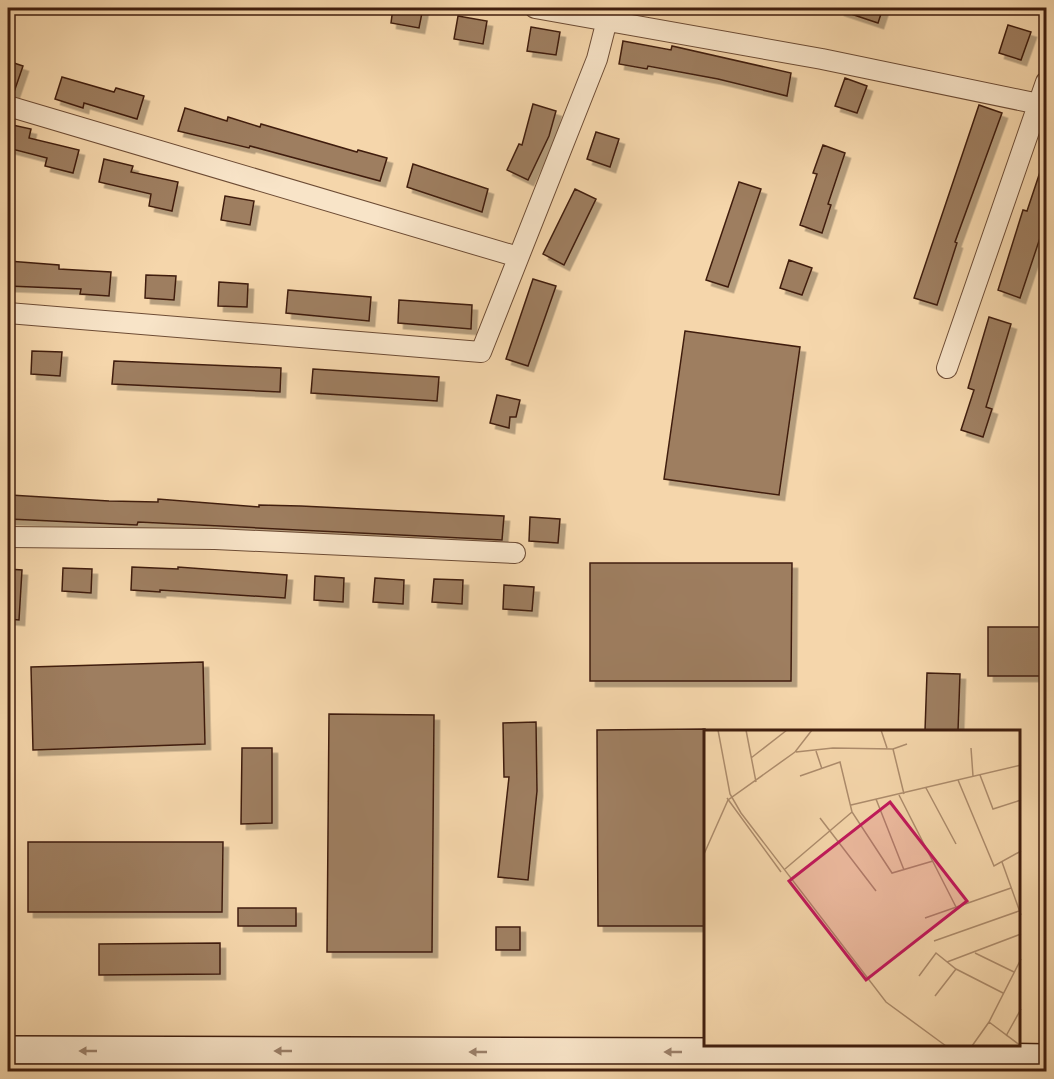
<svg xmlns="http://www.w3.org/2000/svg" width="1054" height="1079" viewBox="0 0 1054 1079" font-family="'Old Standard TT',serif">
	<defs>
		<filter id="shadow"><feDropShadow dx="5.5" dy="5.5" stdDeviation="0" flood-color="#0004"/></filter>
	</defs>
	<rect width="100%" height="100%" fill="#f5d6ab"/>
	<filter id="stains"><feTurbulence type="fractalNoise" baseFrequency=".00333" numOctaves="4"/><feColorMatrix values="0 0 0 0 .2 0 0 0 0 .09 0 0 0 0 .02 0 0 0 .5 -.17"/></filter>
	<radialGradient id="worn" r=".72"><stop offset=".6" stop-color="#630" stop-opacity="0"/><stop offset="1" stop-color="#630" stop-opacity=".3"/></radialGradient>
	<path fill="#9e7e60" stroke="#401e0e" stroke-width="1.5" filter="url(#shadow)" d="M 393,8 L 423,8 L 419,28 L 391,23 Z
		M 840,8 L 883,8 L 878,23 L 839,10 Z
		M 458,16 L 487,21 L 483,44 L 454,39 Z
		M 1008,25 L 1031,32 L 1021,60 L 999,53 Z
		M 531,27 L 560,32 L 556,55 L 527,51 Z
		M 623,41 L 671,50 L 672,46 L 791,73 L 787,96 L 718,79 L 648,66 L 647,69 L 619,64 Z
		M 8,61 L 23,66 L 13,95 L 8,94 Z
		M 62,77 L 114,92 L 116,88 L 144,96 L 137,119 L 84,103 L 83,108 L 55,99 Z
		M 845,78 L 867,86 L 857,113 L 835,106 Z
		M 533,104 L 556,111 L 549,136 L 528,180 L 507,170 L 519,144 L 522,145 Z
		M 979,105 L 1002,113 L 955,242 L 957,243 L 937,305 L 914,298 Z
		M 185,108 L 227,121 L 228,117 L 260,127 L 261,124 L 357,152 L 358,150 L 387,158 L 380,181 L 250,146 L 249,148 L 178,131 Z
		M 8,124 L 31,129 L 29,138 L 79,150 L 73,173 L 45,166 L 47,158 L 8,148 Z
		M 596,132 L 619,139 L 610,167 L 587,159 Z
		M 823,145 L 845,153 L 828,204 L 831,205 L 822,233 L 800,225 L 817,174 L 813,173 Z
		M 104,159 L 133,166 L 131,172 L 178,182 L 172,211 L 149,206 L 151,194 L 99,182 Z
		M 1044,160 L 1047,160 L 1047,217 L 1020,298 L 998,290 L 1023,210 L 1027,211 Z
		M 413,164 L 488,189 L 482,212 L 407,187 Z
		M 739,182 L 761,189 L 728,287 L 706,280 Z
		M 575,189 L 596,199 L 564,265 L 543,254 Z
		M 225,196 L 254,201 L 250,225 L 221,220 Z
		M 789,260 L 812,268 L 802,295 L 780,288 Z
		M 8,261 L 59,265 L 59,269 L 111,272 L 109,296 L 80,294 L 81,289 L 8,286 Z
		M 146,275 L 176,276 L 174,300 L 145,298 Z
		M 533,279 L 556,286 L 528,366 L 506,359 Z
		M 219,282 L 248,284 L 247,307 L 218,306 Z
		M 288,290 L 371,297 L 369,321 L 286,313 Z
		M 399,300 L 472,305 L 471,329 L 398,323 Z
		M 989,317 L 1011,324 L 986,407 L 992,409 L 983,437 L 961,430 L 974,390 L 968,388 Z
		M 685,331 L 800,347 L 779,495 L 664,479 Z
		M 32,351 L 62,352 L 60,376 L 31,374 Z
		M 114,361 L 281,368 L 280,392 L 112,384 Z
		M 313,369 L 439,377 L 437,401 L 311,393 Z
		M 497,395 L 520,400 L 516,417 L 510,417 L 509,428 L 490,423 Z
		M 10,495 L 109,501 L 158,502 L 158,499 L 259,507 L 259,505 L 301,506 L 504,516 L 502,540 L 138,522 L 137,525 L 9,519 Z
		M 530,517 L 560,519 L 558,543 L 529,541 Z
		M 590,563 L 792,563 L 791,681 L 590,681 Z
		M 132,567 L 178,569 L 178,567 L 287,575 L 285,598 L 160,590 L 160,592 L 131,590 Z
		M 63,568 L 92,569 L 91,593 L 62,591 Z
		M 8,569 L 22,570 L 19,620 L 8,619 Z
		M 315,576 L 344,578 L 343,602 L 314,600 Z
		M 375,578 L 404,580 L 403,604 L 373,602 Z
		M 434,579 L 463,580 L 462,604 L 432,602 Z
		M 504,585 L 534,587 L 532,611 L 503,609 Z
		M 988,627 L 1047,627 L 1047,676 L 988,676 Z
		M 203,662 L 205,744 L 33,750 L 31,667 Z
		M 927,673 L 960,674 L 958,731 L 925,731 Z
		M 329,714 L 434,715 L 432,952 L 327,952 Z
		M 536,722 L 537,791 L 528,880 L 498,877 L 509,777 L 504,777 L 503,723 Z
		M 705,729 L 704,926 L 598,926 L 597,730 Z
		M 242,748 L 272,748 L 272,823 L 241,824 Z
		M 28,842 L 223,842 L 222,912 L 28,912 Z
		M 238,908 L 296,908 L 296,926 L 238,926 Z
		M 496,927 L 520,927 L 520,950 L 496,950 Z
		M 220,943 L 220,974 L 99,975 L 99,944 Z"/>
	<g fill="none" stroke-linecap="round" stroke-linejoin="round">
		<defs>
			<path id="minor" d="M 535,8 L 822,59 L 1039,104
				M 8,106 L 518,257
				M 8,313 L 481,352 L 597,59 L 607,20
				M 947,368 L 1046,82
				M 8,537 L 215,539 L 515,553"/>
			<path id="secondary" d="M 8,1050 L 732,1052 L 1046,1058"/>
		</defs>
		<use href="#minor" stroke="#6d4c35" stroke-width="22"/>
		<use href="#secondary" stroke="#401e0e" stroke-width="30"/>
		<use href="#minor" stroke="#f8e4c8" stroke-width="20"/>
		<use href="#secondary" stroke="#f8e4c8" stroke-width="27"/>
	</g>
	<defs><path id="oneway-solid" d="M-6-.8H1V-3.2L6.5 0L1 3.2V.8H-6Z" transform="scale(1.5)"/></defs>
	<g fill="#9c816b">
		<use href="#oneway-solid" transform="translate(88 1051) rotate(-180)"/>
		<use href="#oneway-solid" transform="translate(283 1051) rotate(-180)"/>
		<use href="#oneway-solid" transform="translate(478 1052) rotate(-180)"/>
		<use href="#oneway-solid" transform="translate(673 1052) rotate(-180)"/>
	</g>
	<g transform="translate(704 730)">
		<rect width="316" height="316" fill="#f5d6ab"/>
		<path fill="none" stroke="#ad8c6c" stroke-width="1.5" d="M 14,0 L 26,64 L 37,83 L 182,272 L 242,316M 42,0 L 52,52M 177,0 L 183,18M 267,18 L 269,46M 189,19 L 200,64M 112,21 L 118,39M 92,22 L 129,18 L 189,19 L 203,14M 47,28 L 83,0M 276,45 L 289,79 L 317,70M 96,46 L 136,32 L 148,82 L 188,143 L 229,131M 254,50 L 290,136 L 317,121M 222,58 L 252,114M 195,65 L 252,177M 23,68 L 77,142M 172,69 L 200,140M 147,75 L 317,35M 116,88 L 172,161M 0,124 L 24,70 L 91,22 L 108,0M 298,132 L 317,185M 81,139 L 148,82M 221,188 L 307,158M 230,211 L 315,181M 271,223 L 310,242M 243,232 L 317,204M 215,246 L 232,223 L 252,239 L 299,263M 231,266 L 252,239M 285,292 L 317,316M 302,306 L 317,279M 268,316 L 285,292 L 317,229"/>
		<path fill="#c2185b" fill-opacity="0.15" stroke="#c2185b" stroke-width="3" d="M 186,72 L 263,171 L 162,250 L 85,151 Z"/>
		<rect width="316" height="316" fill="none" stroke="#401e0e" stroke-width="3"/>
	</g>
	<rect width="1054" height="1079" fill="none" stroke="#f5d6ab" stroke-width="30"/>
	<rect x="9" y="9" width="1036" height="1061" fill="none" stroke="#401e0e" stroke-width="3"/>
	<rect x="15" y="15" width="1024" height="1049" fill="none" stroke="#401e0e" stroke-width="1.5"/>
	<rect width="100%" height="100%" filter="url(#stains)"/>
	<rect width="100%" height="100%" fill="url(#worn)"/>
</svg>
